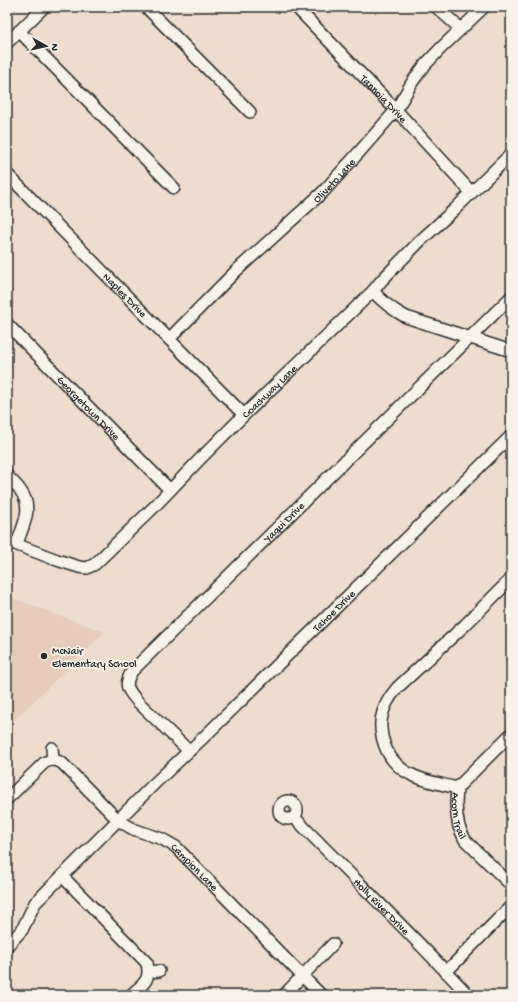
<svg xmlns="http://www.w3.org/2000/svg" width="518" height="1002" viewBox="0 0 518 1002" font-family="'Gochi Hand',sans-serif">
	<rect width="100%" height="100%" fill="#eedccd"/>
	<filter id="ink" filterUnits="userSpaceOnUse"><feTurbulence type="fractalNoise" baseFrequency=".025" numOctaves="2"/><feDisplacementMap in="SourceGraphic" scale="8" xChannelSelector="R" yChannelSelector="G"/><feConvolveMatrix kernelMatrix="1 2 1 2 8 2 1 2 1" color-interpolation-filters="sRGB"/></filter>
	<g filter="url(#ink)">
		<path fill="#e8ccba" d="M 7,596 L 105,632 L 7,727 Z"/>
		<path fill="#daa68e" stroke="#2b2b2b" d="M 7,654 L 14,661 L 7,668 Z"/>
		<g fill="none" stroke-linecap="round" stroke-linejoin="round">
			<defs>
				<g id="minor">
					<path d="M 146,7 L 250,112"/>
					<path id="s1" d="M 296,7 L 396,110 L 471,192"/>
					<path d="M 436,7 L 461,29"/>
					<path d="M 19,31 L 174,188"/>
					<path d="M 7,43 L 44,7"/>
					<path id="s2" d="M 7,174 L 169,339 L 244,415"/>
					<path d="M 373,291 C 383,303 393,310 406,317 L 511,351"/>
					<path id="s3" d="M 7,324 L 170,490"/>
					<path id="s4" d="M 169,339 L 236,271 L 323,192 L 362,149 L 396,110 L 413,81 L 425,65 L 441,48 L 484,7"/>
					<path d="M 7,476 C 11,480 17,485 20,490 C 34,508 23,525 17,544"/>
					<path id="s5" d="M 7,541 L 57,560 L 79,567 L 87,568 L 95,564 L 153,508 L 201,458 L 244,415 L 373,291 L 382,280 L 420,241 L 455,209 L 511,154"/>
					<path d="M 52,748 L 53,760"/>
					<path id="s6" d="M 189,751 L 138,702 C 128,690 123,686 132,671 L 511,297"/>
					<path d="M 457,788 C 442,784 425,782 410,774 C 400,769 392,761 387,751 C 376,727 380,708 397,688 L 465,625 L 511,579"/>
					<path id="s7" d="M 457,788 L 456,804 L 457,816 L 459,827 L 465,840 L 511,885"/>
					<path d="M 457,788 L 511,734"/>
					<path id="s8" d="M 7,799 L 44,763 C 50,759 55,759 62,763 L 118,820 L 133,829 L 162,839 L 176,847 L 321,995"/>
					<circle cx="288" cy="810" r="9"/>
					<path id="s9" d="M 294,817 C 352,877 412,934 468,995"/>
					<path d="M 62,876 L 147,963 C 151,981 143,984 131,995"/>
					<path id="s10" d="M 7,946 L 22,930 L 35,903 L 155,783 L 204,737 L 511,436"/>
					<path d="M 149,972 L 159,971"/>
					<path d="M 446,972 L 511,906"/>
					<path d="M 284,995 L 333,944"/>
				</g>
			</defs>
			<use href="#minor" stroke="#2b2b2b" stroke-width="14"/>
			<use href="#minor" stroke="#f7f3e8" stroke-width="11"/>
		</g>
	</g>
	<circle fill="#2b2b2b" stroke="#f7f3e8" stroke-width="1.5" cx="44" cy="656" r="4"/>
	<g text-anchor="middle" stroke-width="3.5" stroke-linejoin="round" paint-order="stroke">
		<g font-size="11" fill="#2b2b2b" stroke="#f7f3e8">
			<text dy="4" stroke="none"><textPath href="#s1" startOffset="127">Tannoia Drive</textPath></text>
			<text dy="4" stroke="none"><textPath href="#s4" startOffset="229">Oliveto Lane</textPath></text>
			<text dy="4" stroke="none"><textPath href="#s2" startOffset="169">Naples Drive</textPath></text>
			<text dy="4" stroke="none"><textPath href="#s5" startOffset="339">Coachway Lane</textPath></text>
			<text dy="4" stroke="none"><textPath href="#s3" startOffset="117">Georgetown Drive</textPath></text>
			<text dy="4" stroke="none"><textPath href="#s6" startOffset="319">Yaqui Drive</textPath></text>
			<text dy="4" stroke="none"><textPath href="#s10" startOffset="470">Tahoe Drive</textPath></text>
			<text dy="4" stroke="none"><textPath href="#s7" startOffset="28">Acorn Trail</textPath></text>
			<text dy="4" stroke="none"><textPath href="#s8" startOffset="242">Campion Lane</textPath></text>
			<text dy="4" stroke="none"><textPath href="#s9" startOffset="125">Holly River Drive</textPath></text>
		</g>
		<g font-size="11" fill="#2b2b2b" stroke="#f7f3e8" text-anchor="start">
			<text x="52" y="654">McNair<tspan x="52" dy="13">Elementary School</tspan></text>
		</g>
	</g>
	<rect width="518" height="1002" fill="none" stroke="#f7f3e8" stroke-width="24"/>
	<rect x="12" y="12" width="494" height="978" fill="none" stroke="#2b2b2b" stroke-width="1.5" filter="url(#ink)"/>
	<g transform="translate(46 46) rotate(98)" stroke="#f7f3e8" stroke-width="3" paint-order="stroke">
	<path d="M0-3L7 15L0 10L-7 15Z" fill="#2b2b2b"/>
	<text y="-6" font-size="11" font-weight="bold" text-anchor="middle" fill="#2b2b2b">N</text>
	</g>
</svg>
